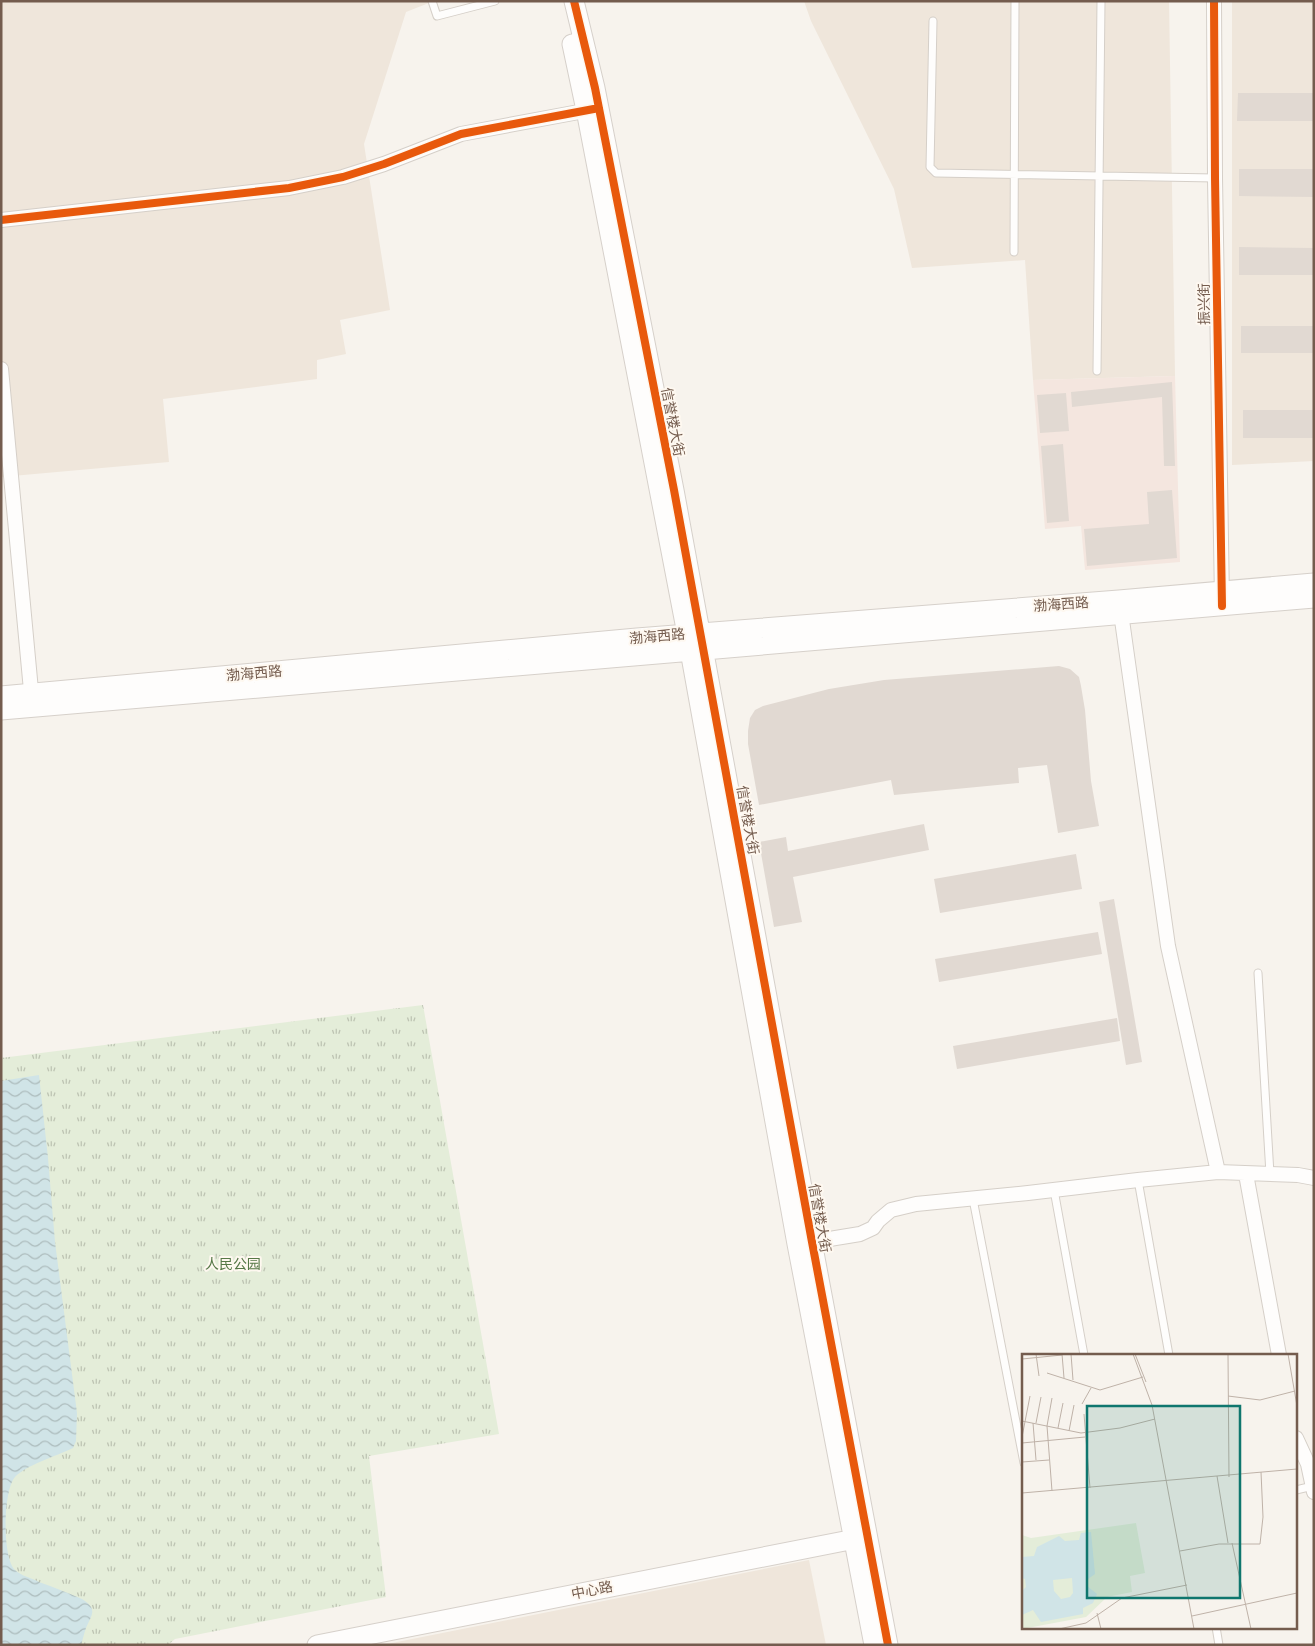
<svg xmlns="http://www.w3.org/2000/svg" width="1315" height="1646" viewBox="0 0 1315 1646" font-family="'Varela Round','Noto Sans SC',sans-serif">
	<defs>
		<pattern id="grass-tufts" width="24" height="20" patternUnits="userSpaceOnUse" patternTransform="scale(1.25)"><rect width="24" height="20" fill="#e4edd9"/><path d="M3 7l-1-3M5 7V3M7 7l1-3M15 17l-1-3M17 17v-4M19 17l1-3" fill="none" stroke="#bdc3b2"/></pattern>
		<pattern id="water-waves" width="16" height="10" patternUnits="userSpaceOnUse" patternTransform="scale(1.25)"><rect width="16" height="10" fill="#d0e4e7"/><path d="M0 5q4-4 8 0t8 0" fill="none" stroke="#adbcbd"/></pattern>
	</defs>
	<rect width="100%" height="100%" fill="#f7f3ed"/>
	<path fill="#efe6db" d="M 1,1 L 434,1 L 406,12 L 364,144 L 390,310 L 340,320 L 346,354 L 317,360 L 317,379 L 163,399 L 169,462 L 1,477 Z
		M 804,1 L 1169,1 L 1175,376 L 1033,380 L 1025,260 L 912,268 L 894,189 L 811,21 Z
		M 1232,1 L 1314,1 L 1314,461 L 1232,465 Z
		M 809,1560 L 826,1645 L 382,1645 Z"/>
	<path fill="#f4e6df" d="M 1175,376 L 1180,562 L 1085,570 L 1081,526 L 1045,529 L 1033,380 Z"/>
	<path fill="url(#grass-tufts)" d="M 423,1005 L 499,1434 L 369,1456 L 386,1597 L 175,1639 L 168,1645 L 1,1645 L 1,1058 Z"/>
	<path fill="url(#water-waves)" d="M 39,1075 L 48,1158 L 55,1242 L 77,1413 L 76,1441 L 73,1448 C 57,1456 26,1465 15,1477 C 3,1490 2,1558 15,1570 C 21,1576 32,1578 39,1582 C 54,1587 68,1593 82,1599 C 98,1609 92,1614 86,1628 C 84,1633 83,1639 81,1645 L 1,1645 L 1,1081 Z"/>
	<path fill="#e1d9d2" d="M 1238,93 L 1314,93 L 1314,121 L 1237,121 Z
		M 1239,169 L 1314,169 L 1314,197 L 1239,196 Z
		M 1239,247 L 1314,248 L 1314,275 L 1239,275 Z
		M 1241,326 L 1314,326 L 1314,353 L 1241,353 Z
		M 1172,382 L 1175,466 L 1164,466 L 1162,397 L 1072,407 L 1071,392 Z
		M 1066,393 L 1069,431 L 1040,433 L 1037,395 Z
		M 1243,410 L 1314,410 L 1314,438 L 1243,438 Z
		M 1063,444 L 1069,521 L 1047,523 L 1041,446 Z
		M 1172,490 L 1177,558 L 1087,566 L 1084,529 L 1149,524 L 1147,492 Z
		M 1059,666 L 1070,669 L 1079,677 L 1081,686 L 1085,710 L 1091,781 L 1099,826 L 1058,833 L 1047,765 L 1018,768 L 1019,783 L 894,795 L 891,780 L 759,805 L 748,744 L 748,731 L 750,718 L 755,710 L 763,706 L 829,689 L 884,680 Z
		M 924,824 L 929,850 L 793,877 L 802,922 L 774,927 L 759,842 L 786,837 L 788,851 Z
		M 1076,854 L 1082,889 L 940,913 L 934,879 Z
		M 1114,899 L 1142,1062 L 1126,1065 L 1099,902 Z
		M 1098,932 L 1102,954 L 939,982 L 935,959 Z
		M 1117,1018 L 1120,1041 L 957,1069 L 953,1046 Z"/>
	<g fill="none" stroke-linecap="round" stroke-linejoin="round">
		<defs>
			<path id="lane" d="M 432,1 L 437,16 L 495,1
				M 933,21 L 930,167 L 936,173 L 1215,178
				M 1014,252 L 1015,1
				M 1097,371 L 1101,1
				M 1258,973 L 1270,1174
				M 1138,1180 L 1169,1355
				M 1054,1190 L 1084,1355
				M 973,1199 L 1024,1463
				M 1296,1490 L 1313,1486
				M 1216,1627 L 1219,1645"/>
			<path id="street" d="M 1214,1 L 1215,178 L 1222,600
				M 1,220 L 289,188 L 343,177 L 384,164 L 461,134 L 595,109
				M 1,369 L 32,701
				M 1120,606 L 1168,946 L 1218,1172
				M 1246,1174 L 1279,1355
				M 805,1243 L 860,1234 L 873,1228 L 878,1221 L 891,1210 L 916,1204 L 1028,1193 L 1138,1180 L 1218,1172 L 1298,1175 L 1314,1178
				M 1296,1438 L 1308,1464 L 1314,1492"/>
			<path id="secondary" d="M 574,1 L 595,88 L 674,490 L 812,1242 L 888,1645
				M 572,44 L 586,110 L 687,634 L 797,1244 L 874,1645
				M 1,696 L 637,638 L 1119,600 L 1314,583
				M 1,710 L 1314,598
				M 317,1645 L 865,1537"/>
		</defs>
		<use href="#lane" stroke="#d5cfc8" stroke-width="9"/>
		<use href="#street" stroke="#d5cfc8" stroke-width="16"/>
		<use href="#secondary" stroke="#d6d0ca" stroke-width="21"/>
		<use href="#lane" stroke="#fefdfc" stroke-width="7"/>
		<use href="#street" stroke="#fefdfc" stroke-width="14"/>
		<use href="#secondary" stroke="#fefdfc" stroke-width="19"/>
		<defs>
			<path id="cycleway" d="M 574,1 L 595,88 L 674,490 L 812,1242 L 888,1645
				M 1214,1 L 1215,178 L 1222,606
				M 1,220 L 289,188 L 343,177 L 384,164 L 461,134 L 599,108"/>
		</defs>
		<use href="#cycleway" stroke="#fef8f0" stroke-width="11"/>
		<use href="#cycleway" stroke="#e8590c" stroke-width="8"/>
	</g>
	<g text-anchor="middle" stroke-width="4" stroke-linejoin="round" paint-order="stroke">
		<g font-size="14" fill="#745c4e" stroke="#fef8f0">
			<text transform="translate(1204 304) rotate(-91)" y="5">振兴街</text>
			<text transform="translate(673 422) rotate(79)" y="5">信誉楼大街</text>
			<text transform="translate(1061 604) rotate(-4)" y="5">渤海西路</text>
			<text transform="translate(657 636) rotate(-5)" y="5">渤海西路</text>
			<text transform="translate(254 673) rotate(-5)" y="5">渤海西路</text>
			<text transform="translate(748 820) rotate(80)" y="5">信誉楼大街</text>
			<text transform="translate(820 1218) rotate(80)" y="5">信誉楼大街</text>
			<text transform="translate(592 1590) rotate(-11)" y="5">中心路</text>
		</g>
		<g font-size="14" fill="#567847" stroke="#fef8f0">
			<text x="233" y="1269">人民公园</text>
		</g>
	</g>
	<g transform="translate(1022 1354)">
		<rect width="275" height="275" fill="#f7f3ed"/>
		<path d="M 114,169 L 123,219 L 108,222 L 110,238 L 85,243 L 64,263 L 0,275 L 0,181 L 9,184 Z" fill="#e4edd9"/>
		<path d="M 69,178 L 73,220 L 66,225 L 65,232 L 75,240 L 71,249 L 61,254 L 61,260 L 19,268 L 11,256 L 0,261 L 0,237 L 4,233 L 3,225 L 0,224 L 0,203 L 12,202 L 15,193 L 37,182 L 43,187 L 57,186 L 59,179 ZM 50,224 L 51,239 L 48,243 L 39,245 L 32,237 L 31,226 Z" fill="#d0e4e7" fill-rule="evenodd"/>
		<path fill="none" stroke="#bfb2a8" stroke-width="1" d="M 14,0 L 17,22M 40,0 L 42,24M 49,0 L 51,26M 111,0 L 130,51 L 172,275M 113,0 L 124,28M 206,0 L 207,123M 266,0 L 275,52M 0,5 L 40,1M 25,19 L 78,36 L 121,23M 206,42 L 238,46 L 273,37M 30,44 L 25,72 L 30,137M 60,50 L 69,34M 62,60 L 68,134M 0,67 L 59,79 L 98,74 L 133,65M 11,69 L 14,106M 14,69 L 19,43M 36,74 L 41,49M 47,77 L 52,51M 0,83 L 8,42M 0,89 L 63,83M 0,108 L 27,106M 195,122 L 206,189M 0,139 L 275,115M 210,189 L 229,275M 158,197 L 197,190 L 238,190 L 241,163 L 239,118M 75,259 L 79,275M 170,262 L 275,239M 37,275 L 64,269 L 100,244 L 165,231"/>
		<path fill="#0f766e" fill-opacity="0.15" stroke="#0f766e" stroke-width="2.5" d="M 65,52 L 218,52 L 218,244 L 65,244 Z"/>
		<rect width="275" height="275" fill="none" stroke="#745c4e" stroke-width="2.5"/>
	</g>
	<rect width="1315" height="1646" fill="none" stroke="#745c4e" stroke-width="5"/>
</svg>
